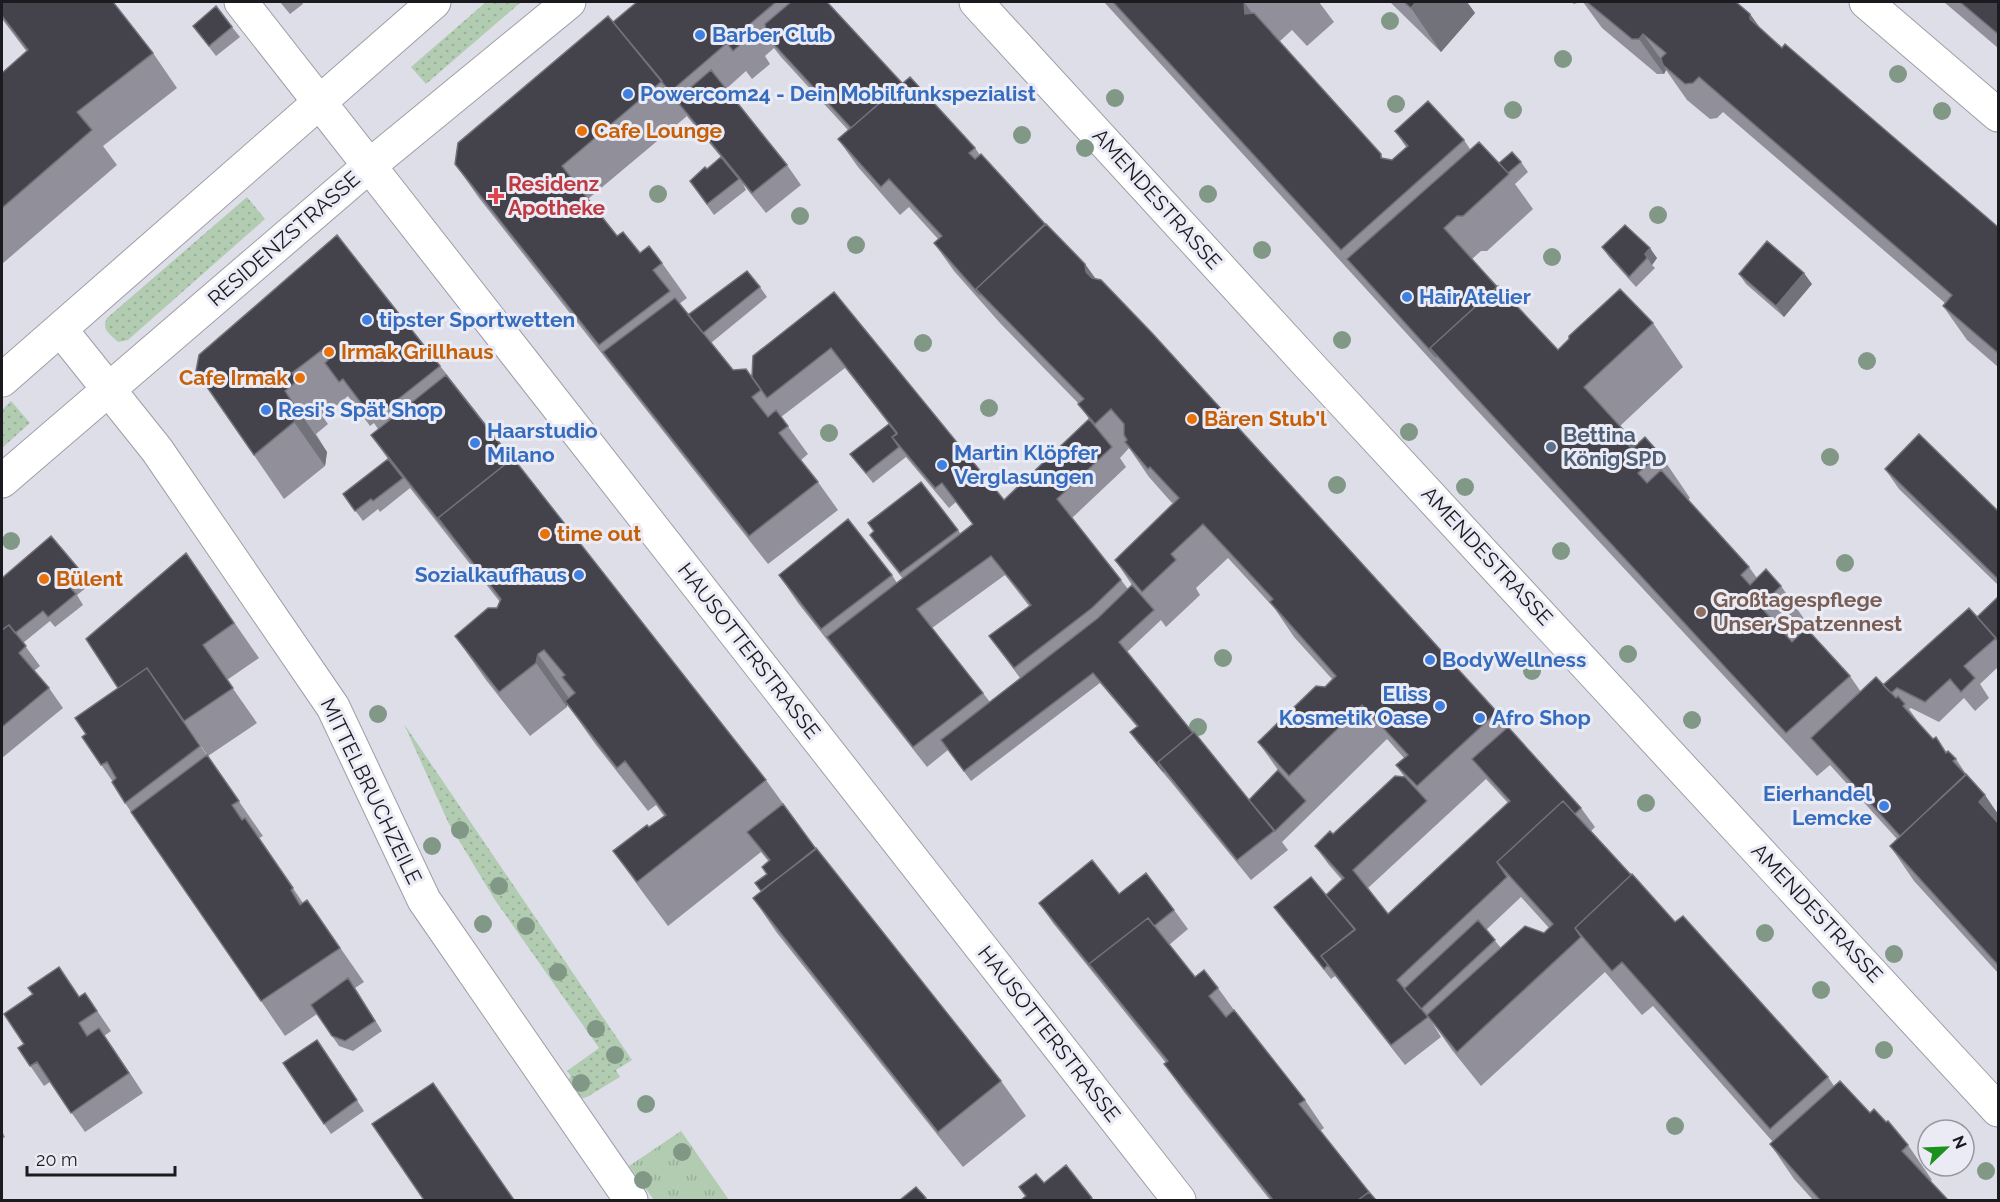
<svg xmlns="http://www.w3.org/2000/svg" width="2000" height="1202" viewBox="0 0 2000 1202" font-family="Raleway,sans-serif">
	<defs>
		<pattern id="grass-dots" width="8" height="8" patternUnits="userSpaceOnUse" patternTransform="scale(1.5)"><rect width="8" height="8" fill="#b2ccb2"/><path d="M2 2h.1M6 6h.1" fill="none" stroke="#98af99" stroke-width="1.8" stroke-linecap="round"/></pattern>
		<pattern id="park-tufts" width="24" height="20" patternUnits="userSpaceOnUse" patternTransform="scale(1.5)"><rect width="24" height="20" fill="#b2ccb2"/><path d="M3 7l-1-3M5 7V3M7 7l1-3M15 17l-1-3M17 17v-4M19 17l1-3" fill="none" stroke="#98af99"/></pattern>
	</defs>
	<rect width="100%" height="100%" fill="#dedee8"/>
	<path fill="url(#grass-dots)" d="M 486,2 L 521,2 L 426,84 L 411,67 Z
		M 247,197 L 265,219 L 128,340 L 118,342 C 110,334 101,330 107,318 Z
		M 11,401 L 30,423 L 2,448 L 2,410 Z
		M 404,724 L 632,1060 L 616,1070 L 620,1077 L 587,1097 L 568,1102 L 562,1093 L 571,1076 L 567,1071 L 599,1048 L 495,900 L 449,824 Z"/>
	<path fill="url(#park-tufts)" d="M 681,1131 L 729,1200 L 654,1200 L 629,1166 Z"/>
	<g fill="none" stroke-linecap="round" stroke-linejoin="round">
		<defs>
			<path id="street" d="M 241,2 L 1179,1200
				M 976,2 L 1307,363 L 1998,1110
				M 1866,2 L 1998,115
				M 61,330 L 157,450 L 333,707 L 424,900 L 631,1200"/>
			<path id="primary" d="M 2,380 L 434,2
				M 2,481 L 369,166 L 569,2"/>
		</defs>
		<use href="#street" stroke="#9e9ea7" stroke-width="35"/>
		<use href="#primary" stroke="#9e9ea7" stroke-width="35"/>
		<use href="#street" stroke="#fff" stroke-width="33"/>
		<use href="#primary" stroke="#fff" stroke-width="33"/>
	</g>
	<g fill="#819887">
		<circle cx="1390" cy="21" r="9"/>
		<circle cx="1563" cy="59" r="9"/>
		<circle cx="1898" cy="74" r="9"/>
		<circle cx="1115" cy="98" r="9"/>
		<circle cx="1396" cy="104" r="9"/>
		<circle cx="1513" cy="110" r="9"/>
		<circle cx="1942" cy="111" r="9"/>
		<circle cx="1022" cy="135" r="9"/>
		<circle cx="1085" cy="148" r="9"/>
		<circle cx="658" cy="194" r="9"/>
		<circle cx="1208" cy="194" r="9"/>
		<circle cx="1658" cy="215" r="9"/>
		<circle cx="800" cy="216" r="9"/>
		<circle cx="856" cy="245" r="9"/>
		<circle cx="1262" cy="250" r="9"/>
		<circle cx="1552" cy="257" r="9"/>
		<circle cx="1342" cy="340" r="9"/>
		<circle cx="923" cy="343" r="9"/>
		<circle cx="1867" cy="361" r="9"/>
		<circle cx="989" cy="408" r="9"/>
		<circle cx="1409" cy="432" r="9"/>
		<circle cx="829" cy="433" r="9"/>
		<circle cx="1830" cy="457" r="9"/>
		<circle cx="1337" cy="485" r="9"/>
		<circle cx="1465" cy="487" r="9"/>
		<circle cx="11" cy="541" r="9"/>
		<circle cx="1561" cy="551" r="9"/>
		<circle cx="1845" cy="563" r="9"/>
		<circle cx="1628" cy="654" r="9"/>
		<circle cx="1223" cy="658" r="9"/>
		<circle cx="1532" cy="671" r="9"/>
		<circle cx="378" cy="714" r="9"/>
		<circle cx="1692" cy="720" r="9"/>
		<circle cx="1198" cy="727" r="9"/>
		<circle cx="1646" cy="803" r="9"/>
		<circle cx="460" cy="830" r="9"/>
		<circle cx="432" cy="846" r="9"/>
		<circle cx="499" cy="886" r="9"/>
		<circle cx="483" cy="924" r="9"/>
		<circle cx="526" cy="926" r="9"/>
		<circle cx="1765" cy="933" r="9"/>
		<circle cx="1894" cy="954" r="9"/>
		<circle cx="558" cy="972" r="9"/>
		<circle cx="1821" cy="990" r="9"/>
		<circle cx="596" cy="1029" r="9"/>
		<circle cx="1884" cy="1050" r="9"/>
		<circle cx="615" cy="1055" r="9"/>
		<circle cx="581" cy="1083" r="9"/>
		<circle cx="646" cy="1104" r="9"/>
		<circle cx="1675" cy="1126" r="9"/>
		<circle cx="682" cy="1152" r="9"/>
		<circle cx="1986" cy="1171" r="9"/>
		<circle cx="643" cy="1180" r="9"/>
	</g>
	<path fill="#91909a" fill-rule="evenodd" d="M 2,2 L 153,53 L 177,88 L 103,146 L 117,165 L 2,264 L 2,73 L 27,52 L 2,19 Z
		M 280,2 L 302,2 L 303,4 L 290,14 Z
		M 637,2 L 827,2 L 902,83 L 975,148 L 980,155 L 1045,224 L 1085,264 L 1096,279 L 1497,712 L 1508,727 L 1581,808 L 1595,827 L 1591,831 L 1675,922 L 1828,1077 L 1834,1086 L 1870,1113 L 1908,1145 L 1932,1180 L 1930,1181 L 1948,1200 L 1813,1200 L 1794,1179 L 1770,1144 L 1773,1142 L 1653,1006 L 1642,1015 L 1605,972 L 1481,1086 L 1452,1050 L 1430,1019 L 1441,1037 L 1405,1065 L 1335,976 L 1331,979 L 1274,907 L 1332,902 L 1342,880 L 1329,865 L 1315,846 L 1333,834 L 1405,778 L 1396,765 L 1404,758 L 1387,739 L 1282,842 L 1288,850 L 1251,880 L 1171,782 L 1137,742 L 1130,732 L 1137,727 L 1100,683 L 971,781 L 948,750 L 927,767 L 798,603 L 779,575 L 892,575 L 897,583 L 903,579 L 884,555 L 870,535 L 874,532 L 921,482 L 961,534 L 973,525 L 956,502 L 949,508 L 906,457 L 873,483 L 850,454 L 889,424 L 845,368 L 781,417 L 808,454 L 801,460 L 818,482 L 838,510 L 768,564 L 479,198 L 455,164 ZM 774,48 L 781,57 L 848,130 L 838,139 L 858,167 L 900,215 L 909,207 L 938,239 L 934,243 L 954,271 L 1000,323 L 1079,404 L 1089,419 L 1004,500 L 834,292 L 752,377 L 733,370 L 711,343 L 767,297 L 760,287 L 688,315 L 679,304 L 687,298 L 662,263 L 640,253 L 617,236 L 588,199 L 687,116 L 685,114 L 721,157 L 707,169 L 690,181 L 714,215 L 746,190 L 743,184 L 766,213 L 801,185 L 787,165 L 726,89 L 746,71 L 752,79 L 770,64 L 765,56 ZM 1129,448 L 1149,477 L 1172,503 L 1175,502 L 1115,560 L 1132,585 L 1128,589 L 1072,518 L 1126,467 L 1120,458 ZM 1228,558 L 1275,609 L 1294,637 L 1332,679 L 1325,687 L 1258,742 L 1278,770 L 1249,800 L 1127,652 L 1161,620 L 1166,627 L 1200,595 L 1196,588 ZM 1005,575 L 1029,606 L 989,636 L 1020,678 L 990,702 L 932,628 ZM 1486,779 L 1508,803 L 1388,914 L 1368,888 ZM 1521,897 L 1549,928 L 1544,933 L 1501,948 L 1486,930 Z
		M 1104,2 L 1319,2 L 1334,22 L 1307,46 L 1292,30 L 1279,42 L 1384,159 L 1392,160 L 1406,147 L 1395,131 L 1464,140 L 1470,149 L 1499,163 L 1521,162 L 1528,172 L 1515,184 L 1533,209 L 1487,251 L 1481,251 L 1472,259 L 1558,350 L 1653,323 L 1683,367 L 1620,426 L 1635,446 L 1660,454 L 1690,498 L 1688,500 L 1749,567 L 1757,578 L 1781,586 L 1812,630 L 1810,632 L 1850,676 L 1861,692 L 1883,685 L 1977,617 L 1998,597 L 1998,667 L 1980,684 L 1989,698 L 1975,711 L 1964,698 L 1939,722 L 1911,708 L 1909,709 L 1921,726 L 1933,739 L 1946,753 L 1956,759 L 1966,774 L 1998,814 L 1998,973 L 1914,881 L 1890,846 L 1897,839 L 1830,765 L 1817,776 L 1460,392 Z
		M 1390,2 L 1467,2 L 1475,13 L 1441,52 Z
		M 1571,2 L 1581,2 L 1574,4 Z
		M 1583,2 L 1736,2 L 1750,14 L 1761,29 L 1782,48 L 1998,227 L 1998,367 L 1967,340 L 1943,306 L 1945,303 L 1723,112 L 1717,118 L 1710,119 L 1687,100 L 1666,70 L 1664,74 L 1657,74 L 1602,28 Z
		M 1944,2 L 1998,2 L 1998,48 Z
		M 193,26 L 232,27 L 240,37 L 216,56 Z
		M 337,235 L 766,780 L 816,849 L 1001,1081 L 1026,1116 L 963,1167 L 777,933 L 753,898 L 761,891 L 755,883 L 767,874 L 769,862 L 761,852 L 668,926 L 644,894 L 613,851 L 649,827 L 664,816 L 656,805 L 648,811 L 596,745 L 567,704 L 567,707 L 530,736 L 486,680 L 455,636 L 497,608 L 500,602 L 410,488 L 380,512 L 378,509 L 363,521 L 343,494 L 388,459 L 371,435 L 378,429 L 374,423 L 370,426 L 348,396 L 323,417 L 328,424 L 316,434 L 327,452 L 325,466 L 284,499 L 196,371 Z
		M 1602,247 L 1657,258 L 1652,265 L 1655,268 L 1636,287 L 1609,257 Z
		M 1739,274 L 1812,284 L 1784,317 L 1746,284 Z
		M 1885,469 L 1998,511 L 1998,585 L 1899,489 Z
		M 186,553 L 259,658 L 227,680 L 257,723 L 208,756 L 177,712 L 263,836 L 259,838 L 303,903 L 307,900 L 364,982 L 355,988 L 382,1031 L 353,1051 L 339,1046 L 317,1014 L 285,1036 L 125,803 L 113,782 L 82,737 L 86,734 L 118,688 Z
		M 83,574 L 91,584 L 77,595 L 83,605 L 55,627 L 50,621 L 23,643 L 40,666 L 34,671 L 49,688 L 63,708 L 2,758 L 2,578 Z
		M 1119,894 L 1174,910 L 1188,929 L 1169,945 L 1195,977 L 1218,988 L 1234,1010 L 1305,1100 L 1324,1128 L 1320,1131 L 1376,1200 L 1270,1200 L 1184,1092 L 1164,1064 L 1166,1063 L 1053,923 L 1039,903 Z
		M 85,993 L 111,1031 L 104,1036 L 143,1093 L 85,1132 L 50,1082 L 44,1086 L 18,1048 Z
		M 317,1040 L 364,1111 L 331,1134 L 283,1063 Z
		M 2,1131 L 5,1137 L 2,1139 Z"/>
	<path fill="#72727a" d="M 1244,2 L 1275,45 L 1245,14 Z
		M 1416,2 L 1467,2 L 1475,13 L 1441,52 L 1411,8 Z
		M 1750,14 L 1774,49 L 1750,19 Z
		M 1643,34 L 1668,69 L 1663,65 L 1666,70 L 1664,74 L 1639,39 Z
		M 1650,248 L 1657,258 L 1652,265 L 1645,254 Z
		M 1085,264 L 1109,299 L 1086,272 Z
		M 1804,273 L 1812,284 L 1784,317 L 1776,306 Z
		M 285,391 L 327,452 L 325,466 L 294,422 Z
		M 1628,435 L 1648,464 L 1644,469 L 1623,439 Z
		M 538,654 L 568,697 L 567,707 L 536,663 Z
		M 1985,795 L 1998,814 L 1998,829 L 1979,802 Z
		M 99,1028 L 113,1048 L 143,1093 L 129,1073 Z"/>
	<path fill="#44434b" stroke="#72727a" stroke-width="1.5" d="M 2,2 L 113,2 L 153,53 L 77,112 L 92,130 L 2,208 L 2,73 L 28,50 L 2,16 Z
		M 637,2 L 776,2 L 744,29 L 750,36 L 733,51 L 727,43 L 670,92 L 613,22 Z
		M 791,2 L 827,2 L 902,83 L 851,128 L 767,37 L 765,24 Z
		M 1113,2 L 1244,2 L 1245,14 L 1254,13 L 1381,154 L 1381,158 L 1392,160 L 1408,146 L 1395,131 L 1428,101 L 1464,140 L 1341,250 Z
		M 1404,2 L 1416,2 L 1411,8 Z
		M 1587,2 L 1736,2 L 1750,14 L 1750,19 L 1782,48 L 1785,44 L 1998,227 L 1998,353 L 1943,306 L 1952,295 L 1699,77 L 1693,83 L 1685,84 L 1663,65 L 1661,58 L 1666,53 L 1643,34 L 1639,39 L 1632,39 Z
		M 1960,2 L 1998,2 L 1998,34 Z
		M 216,6 L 232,27 L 209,46 L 193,26 Z
		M 608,16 L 662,81 L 562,166 L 617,236 L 623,232 L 640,253 L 649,246 L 662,263 L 653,270 L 670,291 L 599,345 L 455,164 L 458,143 Z
		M 711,70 L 787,165 L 752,193 L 676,100 Z
		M 910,77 L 975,148 L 969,153 L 975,159 L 981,154 L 1045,224 L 976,289 L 980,295 L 934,243 L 942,236 L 889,179 L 881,187 L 838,139 Z
		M 1479,142 L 1509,174 L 1463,216 L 1457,216 L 1444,228 L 1497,287 L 1430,348 L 1436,357 L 1347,259 Z
		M 1512,152 L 1521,162 L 1508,173 L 1499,163 Z
		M 721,157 L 739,179 L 707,204 L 690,181 L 705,167 L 707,169 Z
		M 1046,224 L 1085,264 L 1086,272 L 1092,278 L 1101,280 L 1152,333 L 1497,712 L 1417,786 L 1396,765 L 1408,755 L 1362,705 L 1289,776 L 1258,742 L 1316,686 L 1325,687 L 1336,676 L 1270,602 L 1273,599 L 1203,524 L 1171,554 L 1176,560 L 1142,592 L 1115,560 L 1179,498 L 1150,467 L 1148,469 L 1125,442 L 1127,440 L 1124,435 L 1124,424 L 1111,409 L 1095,424 L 1078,404 L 1084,399 L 976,289 Z
		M 1625,225 L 1650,248 L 1645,254 L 1647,258 L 1629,277 L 1602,247 Z
		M 337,235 L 440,366 L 373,419 L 343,379 L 339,382 L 325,363 L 329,359 L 322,350 L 292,373 L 297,381 L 285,391 L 296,408 L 294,422 L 254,455 L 196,371 L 199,355 Z
		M 1767,241 L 1804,273 L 1776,306 L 1739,274 Z
		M 747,271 L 760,287 L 703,333 L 688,315 Z
		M 1498,286 L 1558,350 L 1569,339 L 1569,336 L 1620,289 L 1653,323 L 1584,387 L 1628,435 L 1623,439 L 1632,449 L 1645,437 L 1660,454 L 1638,473 L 1647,483 L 1661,470 L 1749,567 L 1741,575 L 1750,585 L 1766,569 L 1781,586 L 1760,606 L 1792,642 L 1806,628 L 1850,676 L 1786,733 L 1430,348 Z
		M 834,292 L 1004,500 L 1089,419 L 1112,447 L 1057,499 L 1121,580 L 1092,608 L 1014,668 L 989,636 L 1031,605 L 991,556 L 917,609 L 983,693 L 913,747 L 827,637 L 973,524 L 942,483 L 935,488 L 892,437 L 897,433 L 831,348 L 767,398 L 752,377 L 753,356 Z
		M 675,298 L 733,370 L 746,369 L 761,390 L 752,397 L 768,417 L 776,410 L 788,426 L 779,433 L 818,482 L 749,536 L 603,352 Z
		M 446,375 L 512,459 L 438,518 L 444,527 L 371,435 Z
		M 889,424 L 897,434 L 892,437 L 899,447 L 866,473 L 850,454 Z
		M 1919,434 L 1998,511 L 1998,579 L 1885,469 Z
		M 513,458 L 766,780 L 637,882 L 613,851 L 647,825 L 649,827 L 666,815 L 625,761 L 617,768 L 565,701 L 575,693 L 562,677 L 565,675 L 544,650 L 538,654 L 536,663 L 499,692 L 455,636 L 488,608 L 497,608 L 501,599 L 438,518 Z
		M 388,459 L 403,478 L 373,501 L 371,499 L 355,511 L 343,494 Z
		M 921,482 L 958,530 L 900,573 L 870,535 L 874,531 L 868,523 Z
		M 848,519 L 892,575 L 821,629 L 779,575 Z
		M 51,536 L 83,574 L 69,586 L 76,594 L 48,617 L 43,611 L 15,633 L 9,625 L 2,630 L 2,578 Z
		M 186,553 L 234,623 L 203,645 L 233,688 L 184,721 L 147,668 L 118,688 L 86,639 Z
		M 1132,585 L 1154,610 L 1119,642 L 1193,733 L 1158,762 L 1164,772 L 1130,732 L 1138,726 L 1093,673 L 964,771 L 941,740 L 1098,618 Z
		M 1998,597 L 1998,641 L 1977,617 Z
		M 1969,608 L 1996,638 L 1964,666 L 1975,678 L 1961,692 L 1950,679 L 1925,702 L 1897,688 L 1891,693 L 1883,685 Z
		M 9,625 L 26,646 L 19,653 L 49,688 L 2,727 L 2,630 Z
		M 147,668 L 200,746 L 125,803 L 112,782 L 116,778 L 107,762 L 101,765 L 82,737 L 86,734 L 75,718 Z
		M 1876,677 L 1896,698 L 1898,696 L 1905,704 L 1903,706 L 1933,739 L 1936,737 L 1946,753 L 1948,751 L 1956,759 L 1953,761 L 1966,775 L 1900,836 L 1811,738 Z
		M 1508,727 L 1581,808 L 1575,814 L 1563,801 L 1497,862 L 1507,877 L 1397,980 L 1428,1017 L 1391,1045 L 1321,956 L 1355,929 L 1326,895 L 1344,878 L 1315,846 L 1330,831 L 1333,834 L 1395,776 L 1405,777 L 1427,801 L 1353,870 L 1388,914 L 1510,801 L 1472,759 Z
		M 1194,732 L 1274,831 L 1237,860 L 1158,762 Z
		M 207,755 L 239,801 L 232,805 L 242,820 L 245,818 L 293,888 L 291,890 L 300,905 L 307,900 L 340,948 L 261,1001 L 131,812 Z
		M 1278,770 L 1306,801 L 1275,831 L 1249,800 Z
		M 1966,774 L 1985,795 L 1979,802 L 1998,823 L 1998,965 L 1890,846 Z
		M 1563,801 L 1631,875 L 1575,928 L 1581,937 L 1457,1052 L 1427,1015 L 1525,926 L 1544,933 L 1553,924 L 1497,862 Z
		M 783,804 L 816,849 L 761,891 L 755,883 L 767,874 L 762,867 L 770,860 L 747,832 Z
		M 816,848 L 1001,1081 L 938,1132 L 753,898 Z
		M 1092,860 L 1119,894 L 1146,873 L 1174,910 L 1154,926 L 1148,918 L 1089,964 L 1095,972 L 1039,903 Z
		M 1632,874 L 1675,922 L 1683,916 L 1828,1077 L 1770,1129 L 1622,962 L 1612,971 L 1575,928 Z
		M 1311,877 L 1355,930 L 1321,956 L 1328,965 L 1324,969 L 1274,907 Z
		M 1148,918 L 1195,977 L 1204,970 L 1218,988 L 1209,996 L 1226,1017 L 1234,1010 L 1305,1100 L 1299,1104 L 1369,1192 L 1358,1200 L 1273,1200 L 1164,1064 L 1168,1061 L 1089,964 Z
		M 1478,920 L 1495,940 L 1421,1009 L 1404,989 Z
		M 59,967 L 79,997 L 85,993 L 97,1011 L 79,1023 L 87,1036 L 99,1028 L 129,1073 L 71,1113 L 37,1062 L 30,1066 L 18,1048 L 24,1044 L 4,1014 L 33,994 L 28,988 Z
		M 348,978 L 375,1021 L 345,1041 L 332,1036 L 311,1005 Z
		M 317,1040 L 357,1100 L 324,1124 L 283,1063 Z
		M 1840,1081 L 1870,1113 L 1874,1109 L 1886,1122 L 1888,1121 L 1908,1145 L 1902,1151 L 1948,1200 L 1820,1200 L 1770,1144 Z
		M 433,1083 L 514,1200 L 424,1200 L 372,1124 Z
		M 1066,1165 L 1092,1198 L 1089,1200 L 1021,1200 L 1026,1196 L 1019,1187 L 1036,1174 L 1044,1183 Z
		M 916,1187 L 926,1198 L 923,1200 L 900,1200 Z
		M 1369,1192 L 1376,1200 L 1358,1200 Z"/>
	<g fill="#3f7fe0" stroke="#ebebf5" stroke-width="2">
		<circle cx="700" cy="35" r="6"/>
		<circle cx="628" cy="94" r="6"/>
		<circle cx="1407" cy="297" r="6"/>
		<circle cx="367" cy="320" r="6"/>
		<circle cx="266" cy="410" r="6"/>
		<circle cx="475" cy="443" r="6"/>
		<circle cx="942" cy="465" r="6"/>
		<circle cx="579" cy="575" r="6"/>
		<circle cx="1430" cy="660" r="6"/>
		<circle cx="1440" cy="706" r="6"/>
		<circle cx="1480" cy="718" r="6"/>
		<circle cx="1884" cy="806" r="6"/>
	</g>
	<g fill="#e8710a" stroke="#ebebf5" stroke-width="2">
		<circle cx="582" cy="131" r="6"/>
		<circle cx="329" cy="352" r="6"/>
		<circle cx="300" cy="378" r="6"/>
		<circle cx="1192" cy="419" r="6"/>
		<circle cx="545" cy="534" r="6"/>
		<circle cx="44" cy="579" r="6"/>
	</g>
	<path fill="#e0444e" stroke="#ebebf5" stroke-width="2" d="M493 187h6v6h6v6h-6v6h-6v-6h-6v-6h6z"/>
	<circle fill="#5c6f8a" stroke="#ebebf5" stroke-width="2" cx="1551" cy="447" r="6"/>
	<circle fill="#8d6e63" stroke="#ebebf5" stroke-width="2" cx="1701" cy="612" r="6"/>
	<g text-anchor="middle" stroke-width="6" stroke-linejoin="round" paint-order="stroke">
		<g font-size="21" font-weight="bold" fill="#366cbe" stroke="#ebebf5" text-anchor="start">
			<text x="712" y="42">Barber Club</text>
			<text x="640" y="101">Powercom24 - Dein Mobilfunkspezialist</text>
			<text x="1419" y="304">Hair Atelier</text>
			<text x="379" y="327">tipster Sportwetten</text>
			<text x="278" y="417">Resi's Spät Shop</text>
			<text x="487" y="438">Haarstudio<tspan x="487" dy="24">Milano</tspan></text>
			<text x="954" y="460">Martin Klöpfer<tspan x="954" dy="24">Verglasungen</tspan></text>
			<text x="567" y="582" text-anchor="end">Sozialkaufhaus</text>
			<text x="1442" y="667">BodyWellness</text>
			<text x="1428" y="701" text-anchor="end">Eliss<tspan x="1428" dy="24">Kosmetik Oase</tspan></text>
			<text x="1492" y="725">Afro Shop</text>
			<text x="1872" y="801" text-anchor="end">Eierhandel<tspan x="1872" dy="24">Lemcke</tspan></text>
		</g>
		<g font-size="21" font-weight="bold" fill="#c56008" stroke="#ebebf5" text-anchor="start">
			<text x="594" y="138">Cafe Lounge</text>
			<text x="341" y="359">Irmak Grillhaus</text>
			<text x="288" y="385" text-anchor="end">Cafe Irmak</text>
			<text x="1204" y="426">Bären Stub'l</text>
			<text x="557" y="541">time out</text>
			<text x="56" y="586">Bülent</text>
		</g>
		<g font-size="21" font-weight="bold" fill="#be3a42" stroke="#ebebf5" text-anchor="start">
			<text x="508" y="191">Residenz<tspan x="508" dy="24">Apotheke</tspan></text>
		</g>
		<g font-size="21" fill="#1b1b1f" stroke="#ebebf5">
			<text transform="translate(1157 199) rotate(48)" y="7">AMENDESTRASSE</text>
			<text transform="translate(284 239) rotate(-41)" y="7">RESIDENZSTRASSE</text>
			<text transform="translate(1487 556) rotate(47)" y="7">AMENDESTRASSE</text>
			<text transform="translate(749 651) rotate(52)" y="7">HAUSOTTERSTRASSE</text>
			<text transform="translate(371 791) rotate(64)" y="7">MITTELBRUCHZEILE</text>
			<text transform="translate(1817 913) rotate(47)" y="7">AMENDESTRASSE</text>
			<text transform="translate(1049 1034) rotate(52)" y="7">HAUSOTTERSTRASSE</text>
		</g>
		<g font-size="21" font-weight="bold" fill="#4e5e75" stroke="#ebebf5" text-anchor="start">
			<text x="1563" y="442">Bettina<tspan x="1563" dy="24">König SPD</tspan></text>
		</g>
		<g font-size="21" font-weight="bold" fill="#785e54" stroke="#ebebf5" text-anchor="start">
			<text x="1713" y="607">Großtagespflege<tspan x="1713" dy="24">Unser Spatzennest</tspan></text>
		</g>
	</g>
	<rect width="2000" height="1202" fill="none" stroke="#1b1b1f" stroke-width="6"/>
	<g transform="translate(1946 1148) rotate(67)"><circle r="28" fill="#ebebf5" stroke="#98989f" stroke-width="1.5"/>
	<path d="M0-4.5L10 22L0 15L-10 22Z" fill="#1b911e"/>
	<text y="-9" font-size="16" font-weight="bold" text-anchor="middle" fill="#1b1b1f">N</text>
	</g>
	<path d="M27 1166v9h148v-9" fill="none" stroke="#1b1b1f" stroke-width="3"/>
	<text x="36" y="1166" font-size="18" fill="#1b1b1f" stroke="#ebebf5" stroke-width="4.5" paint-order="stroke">20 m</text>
</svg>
